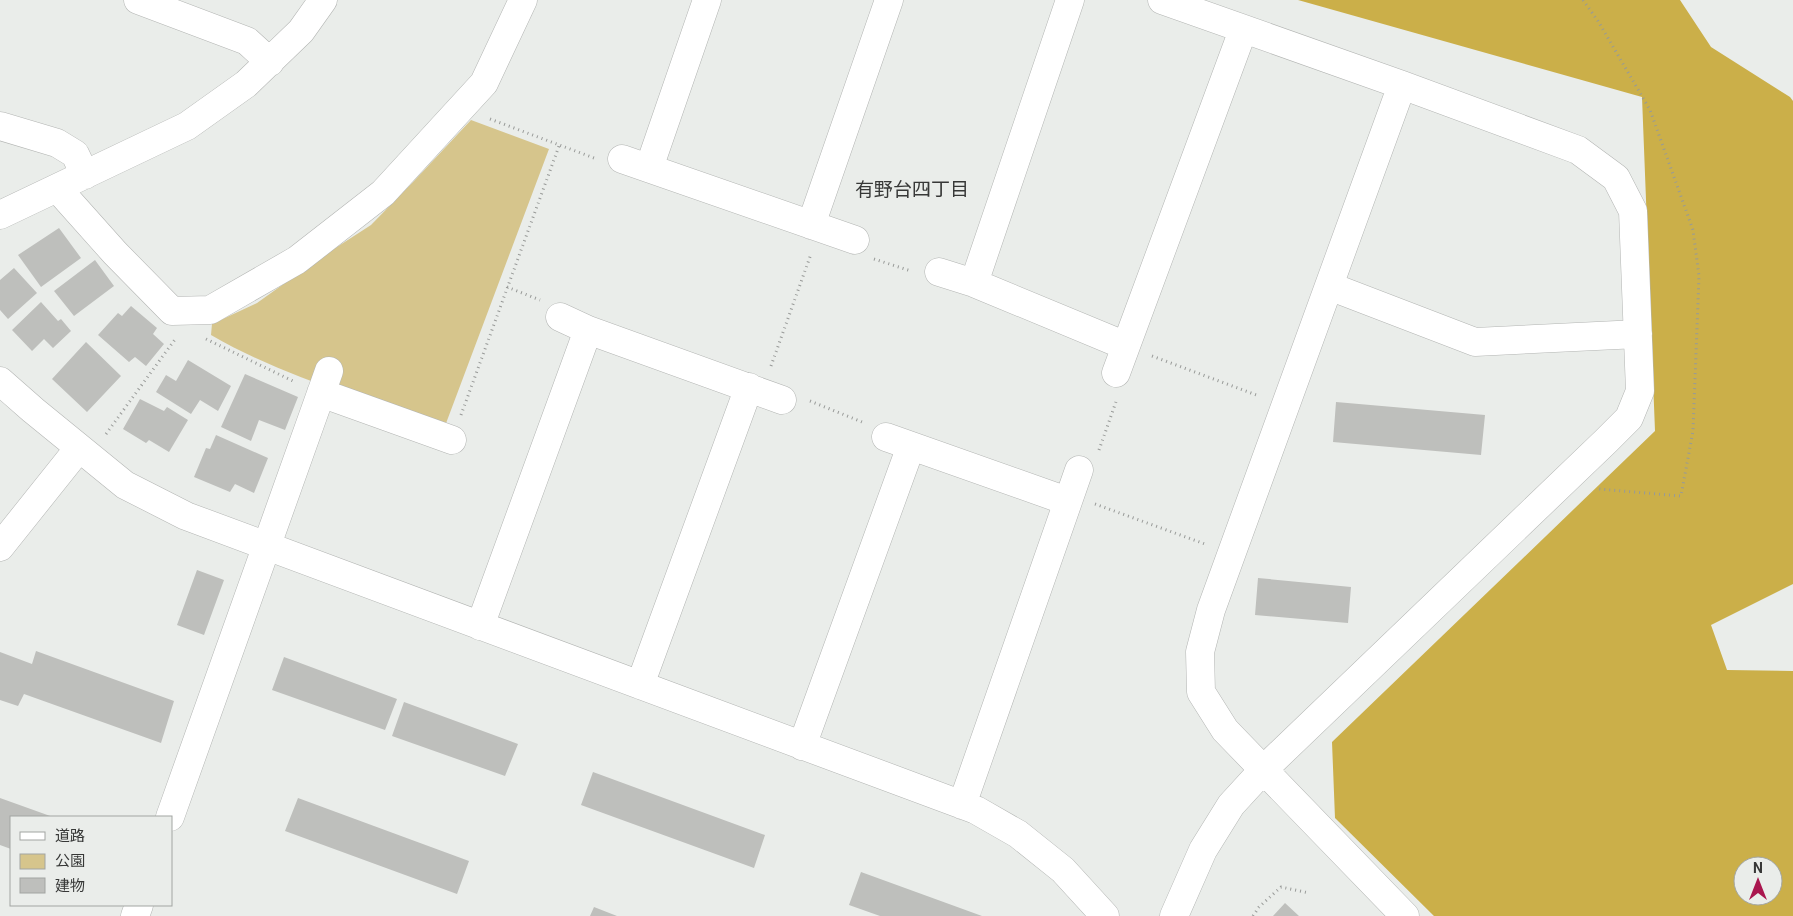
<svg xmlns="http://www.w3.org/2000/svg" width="1793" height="916" viewBox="0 0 1793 916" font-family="Roboto,'Noto Sans JP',sans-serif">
	<rect width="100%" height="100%" fill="#eaedea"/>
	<path fill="#d6c58c" d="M 471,120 L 549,149 L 445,426 C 365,400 284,377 211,335 L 212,324 L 257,303 L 320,258 L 371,225 L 414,181 Z"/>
	<path fill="#cbaf49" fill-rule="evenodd" d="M 1298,0 L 1680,0 L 1711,47 L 1790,97 L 1793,101 L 1793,584 L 1711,625 L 1727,670 L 1793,671 L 1793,916 L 1434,916 L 1335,818 L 1332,742 L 1655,431 L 1642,97 ZM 1743,866 L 1773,866 L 1773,896 L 1743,896 Z"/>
	<path fill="#bebfbc" d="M 59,228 L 81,258 L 41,287 L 18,255 Z
		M 95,260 L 114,286 L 74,316 L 54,291 Z
		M 14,268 L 37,293 L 8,319 L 0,310 L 0,280 Z
		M 41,302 L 58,321 L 61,319 L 71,331 L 53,348 L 44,339 L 32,351 L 12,330 Z
		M 131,306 L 157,328 L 153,334 L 164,344 L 146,366 L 135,357 L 129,362 L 98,335 L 118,313 L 122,316 Z
		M 86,342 L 121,376 L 87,412 L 52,379 Z
		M 188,360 L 231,386 L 218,411 L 200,400 L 191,414 L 156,392 L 166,375 L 176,381 Z
		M 245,374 L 298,397 L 285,430 L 259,420 L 251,441 L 221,427 Z
		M 140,399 L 164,411 L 167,407 L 188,420 L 169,452 L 149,440 L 146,443 L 123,429 Z
		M 1336,402 L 1485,415 L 1481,455 L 1333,442 Z
		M 216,435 L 268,458 L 254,493 L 235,484 L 230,492 L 194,477 L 206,448 L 210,449 Z
		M 197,570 L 224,580 L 204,635 L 177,625 Z
		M 1258,578 L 1351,587 L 1348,623 L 1255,615 Z
		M 36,651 L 174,701 L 161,743 L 24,694 L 18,706 L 0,700 L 0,652 L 32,664 Z
		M 284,657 L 397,699 L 385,730 L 272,690 Z
		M 404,702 L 518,744 L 505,776 L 392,736 Z
		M 593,772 L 765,835 L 754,868 L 581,805 Z
		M 0,798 L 53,817 L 11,817 L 11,849 L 0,845 Z
		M 298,798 L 469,861 L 457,894 L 285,831 Z
		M 861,872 L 982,916 L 880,916 L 849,905 Z
		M 1285,903 L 1299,916 L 1273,916 Z
		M 594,907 L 617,916 L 590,916 Z"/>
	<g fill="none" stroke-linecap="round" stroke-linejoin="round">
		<defs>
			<path id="minor" d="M 138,0 L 247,41 L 270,62
				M 1162,0 L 1402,85 L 1578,150 L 1616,178 L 1633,211 L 1640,391 L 1629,418 L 1606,441 L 1263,770 L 1231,805 L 1203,850 L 1174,916
				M 1402,85 L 1211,610 L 1200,652 L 1201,692 L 1225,730 L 1405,916
				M 0,126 L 57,143 L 75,154 L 85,175
				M 622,159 L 855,240
				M 649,168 L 707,0
				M 57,188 L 115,253 L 172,311 L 210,310 L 297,260 L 383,193 L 484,83 L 523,0
				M 0,215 L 187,126 L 246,84 L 301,31 L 323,0
				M 811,225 L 889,0
				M 939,272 L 974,283 L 1126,346
				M 974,283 L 1070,0
				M 1329,286 L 1475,342 L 1638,334
				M 560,317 L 588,330 L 782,400
				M 1116,373 L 1243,30
				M 0,381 L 33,410 L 125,485 L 186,516 L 976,810 L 1018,834 L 1063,870 L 1105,916
				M 321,393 L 452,440
				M 886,437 L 1067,501
				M 0,547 L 79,448
				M 480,626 L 588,330
				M 640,685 L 749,387
				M 802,746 L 911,446
				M 962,805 L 1079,470
				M 170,817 L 329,371
				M 135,916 L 139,905"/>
		</defs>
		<use href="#minor" stroke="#b3b5b3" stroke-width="29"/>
		<path stroke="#989a98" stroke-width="3" stroke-dasharray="1 4" stroke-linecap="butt" d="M 1583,0 L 1598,21 L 1650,110 L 1693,230 L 1699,276 L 1693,431 L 1681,496 L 1599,489
			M 490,119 L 594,158
			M 874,259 L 911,271
			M 507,287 L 540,300
			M 206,339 L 295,382
			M 1152,356 L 1259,396
			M 771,366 L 811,254
			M 810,401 L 862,422
			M 461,415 L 559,146
			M 106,434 L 176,338
			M 1099,450 L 1117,399
			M 1095,504 L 1205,544
			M 1253,916 L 1259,907 L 1281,887 L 1309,893"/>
		<use href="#minor" stroke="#fff" stroke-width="28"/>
	</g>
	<g text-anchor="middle" stroke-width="4" stroke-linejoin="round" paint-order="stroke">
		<g font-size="19" fill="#373837" stroke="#eaedea">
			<text x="912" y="196">有野台四丁目</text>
		</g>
	</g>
	<rect x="10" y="816" width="162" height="90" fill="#eaedea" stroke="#a2a5a2"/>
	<rect x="20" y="832" width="25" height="8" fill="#ffffff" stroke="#a2a5a2"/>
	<text x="55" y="841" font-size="15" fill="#373837">道路</text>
	<rect x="20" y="854" width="25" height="15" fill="#d6c58c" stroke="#a2a5a2"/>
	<text x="55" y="866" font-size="15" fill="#373837">公園</text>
	<rect x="20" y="878" width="25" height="15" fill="#bebfbc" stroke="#a2a5a2"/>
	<text x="55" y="891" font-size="15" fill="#373837">建物</text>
	<g transform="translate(1758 881)"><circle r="24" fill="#eaedea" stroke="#a2a5a2"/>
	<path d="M0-4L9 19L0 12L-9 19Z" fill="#a9164e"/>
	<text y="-8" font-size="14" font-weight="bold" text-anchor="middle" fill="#373837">N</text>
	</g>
</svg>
